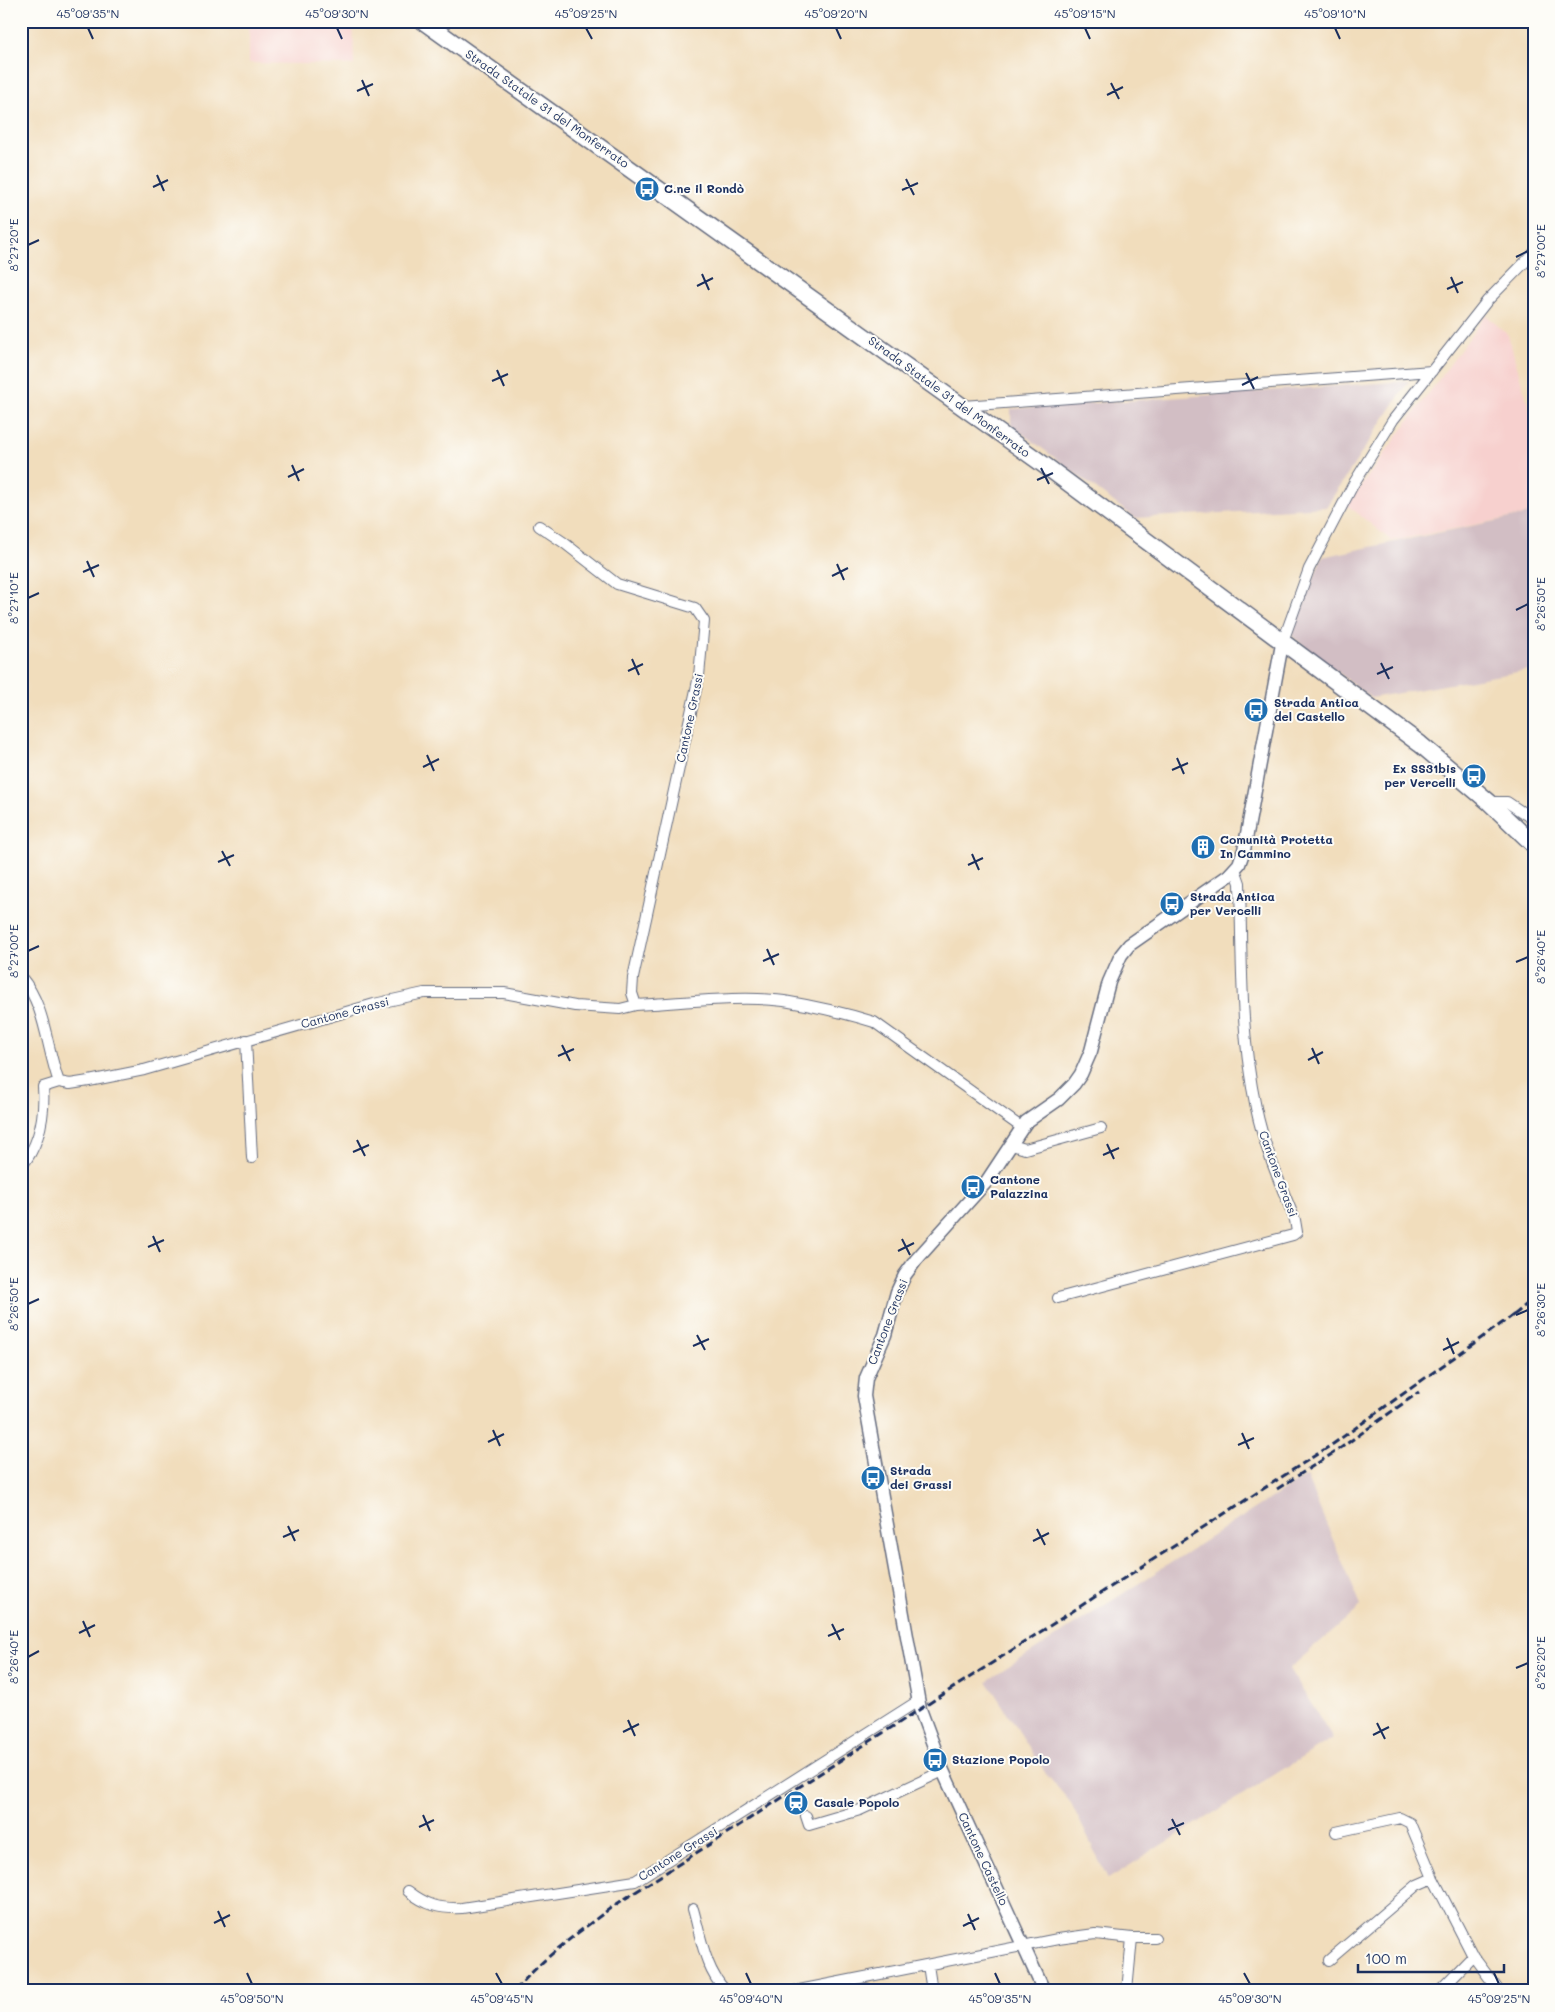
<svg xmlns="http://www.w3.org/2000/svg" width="1555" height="2012" viewBox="0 0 1555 2012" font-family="Mali,sans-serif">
	<rect width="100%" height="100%" fill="#fdfcf7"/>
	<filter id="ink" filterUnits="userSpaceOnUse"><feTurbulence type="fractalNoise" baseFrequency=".02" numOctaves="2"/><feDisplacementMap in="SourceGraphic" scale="10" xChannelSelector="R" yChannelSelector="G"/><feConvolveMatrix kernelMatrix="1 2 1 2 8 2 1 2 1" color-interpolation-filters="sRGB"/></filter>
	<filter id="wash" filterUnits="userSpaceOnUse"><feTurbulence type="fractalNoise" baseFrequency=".0096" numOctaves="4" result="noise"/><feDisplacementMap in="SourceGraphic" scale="20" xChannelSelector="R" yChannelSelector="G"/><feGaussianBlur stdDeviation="1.12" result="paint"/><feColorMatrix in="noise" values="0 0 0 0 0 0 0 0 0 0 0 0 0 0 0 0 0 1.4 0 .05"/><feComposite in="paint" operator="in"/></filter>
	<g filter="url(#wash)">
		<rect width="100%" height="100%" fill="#f1ddbc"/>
		<path fill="#f7d0ce" d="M 249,21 L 353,21 L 354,65 L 249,63 Z
			M 1486,315 L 1508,335 L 1534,425 L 1534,513 L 1392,541 L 1347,505 Z"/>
		<path fill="#d2bec4" d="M 1409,381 L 1326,507 L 1135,518 L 1011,425 L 1011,409 Z
			M 1534,513 L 1534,669 L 1371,698 L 1292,636 L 1322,557 Z
			M 1306,1476 L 1361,1606 L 1289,1669 L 1333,1738 L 1108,1879 L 1071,1803 L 1046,1774 L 987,1681 Z"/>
	</g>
	<g filter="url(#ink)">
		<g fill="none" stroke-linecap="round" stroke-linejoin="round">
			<defs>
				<path id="minor" d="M 963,406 L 1432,371
					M 539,526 L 563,542 L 617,584 L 695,608 L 704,621 L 699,676 L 633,978 L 632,993 L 636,1005
					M 1282,644 L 1309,569 L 1354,483 L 1393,420 L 1487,301 L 1534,253
					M 1489,802 L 1507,802 L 1534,820
					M 21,977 C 46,1006 46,1047 59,1082
					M 246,1040 L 252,1158
					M 1012,1145 L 1025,1149 L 1101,1128
					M 21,1167 C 40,1144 45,1116 43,1087 L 59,1082 L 70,1084 L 89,1081 L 144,1070 L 374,1004 L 424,993 L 504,993 L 575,1006 L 620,1009 L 636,1005 C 682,1003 739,995 784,1001 C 814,1006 845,1013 874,1022 L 1021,1127
					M 1058,1298 L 1293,1235 L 1297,1232 L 1295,1220 C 1280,1183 1264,1147 1256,1108 C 1240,1035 1242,958 1240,883 L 1235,869
					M 806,1816 L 809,1825 L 860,1810 L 943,1771
					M 1336,1832 L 1400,1818 L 1410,1823 L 1433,1878 L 1473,1956
					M 408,1891 C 426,1905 439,1909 462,1908 L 635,1881 L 918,1701
					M 693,1909 C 701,1937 705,1970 726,1991
					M 1329,1960 L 1417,1885 L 1433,1878
					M 928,1965 L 932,1991
					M 794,1991 L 1058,1939 L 1095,1934 L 1132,1938 L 1155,1938
					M 1127,1991 L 1132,1938
					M 1439,1991 L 1473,1956 L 1499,1991"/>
				<path id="tertiary" d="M 1044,1991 L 943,1771 L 920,1709 L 864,1396 L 866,1378 L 885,1335 L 897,1292 L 905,1275 L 916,1260 L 987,1181 L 1026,1122 L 1059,1099 L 1074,1084 L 1081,1074 L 1091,1051 L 1109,982 L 1121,955 L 1129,945 L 1228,876 L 1239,864 L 1244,850 L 1282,644"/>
				<path id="primary" d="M 423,21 L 1047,467 L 1420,744 L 1489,802 L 1534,845"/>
			</defs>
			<use href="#minor" stroke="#666c7f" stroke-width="12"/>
			<use href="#tertiary" stroke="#666c7f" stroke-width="15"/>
			<use href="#primary" stroke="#666c7f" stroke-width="19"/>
			<use href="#minor" stroke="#fff" stroke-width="10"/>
			<use href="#tertiary" stroke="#fff" stroke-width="12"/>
			<use href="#primary" stroke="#fff" stroke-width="16"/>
			<path stroke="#1b2f5e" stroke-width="3" stroke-dasharray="8 4" stroke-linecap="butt" d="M 1514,1315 L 1534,1298
				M 1277,1489 L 1338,1450 L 1419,1392
				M 515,1991 C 542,1958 579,1932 612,1907 L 1333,1444 L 1519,1311"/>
		</g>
	</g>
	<path fill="none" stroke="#1b2f5e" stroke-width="2" d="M 88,28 L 93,39M 337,28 L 342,39M 586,28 L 592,39M 836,28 L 841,39M 1085,28 L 1090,39M 1335,28 L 1340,39M 362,80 L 369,96M 1111,83 L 1119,99M 357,91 L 373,84M 1107,95 L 1123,87M 157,175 L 164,191M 906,179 L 914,195M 153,187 L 168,180M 902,190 L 918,183M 28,245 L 39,240M 1516,257 L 1528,251M 702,274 L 709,290M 1451,277 L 1458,293M 697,286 L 713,278M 1447,289 L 1463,282M 497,370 L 504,386M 1246,373 L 1254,389M 492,381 L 508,374M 1242,385 L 1258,377M 292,465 L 299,481M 1041,468 L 1049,484M 288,477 L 304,469M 1037,480 L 1053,473M 87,561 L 94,577M 837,564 L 844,580M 83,572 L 99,565M 832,576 L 848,568M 28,598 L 39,593M 1516,610 L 1528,604M 632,659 L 639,675M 1381,663 L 1389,679M 628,671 L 643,664M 1377,674 L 1393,667M 427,755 L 434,771M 1177,758 L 1184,774M 423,767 L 439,759M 1172,770 L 1188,763M 222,851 L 230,866M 972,854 L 979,870M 218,862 L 234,855M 968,865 L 983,858M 767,949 L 774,965M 28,951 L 39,946M 763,961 L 779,954M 1516,962 L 1528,957M 562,1045 L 570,1061M 1312,1048 L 1319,1064M 558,1056 L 574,1049M 1308,1060 L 1323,1052M 357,1140 L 365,1156M 1107,1144 L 1114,1159M 353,1152 L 369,1145M 1103,1155 L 1119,1148M 153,1236 L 160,1252M 902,1239 L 910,1255M 148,1247 L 164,1240M 898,1251 L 914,1243M 28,1304 L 39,1299M 1516,1315 L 1528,1310M 697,1335 L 705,1350M 1447,1338 L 1454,1354M 693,1346 L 709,1339M 1443,1350 L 1459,1342M 493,1430 L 500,1446M 1242,1433 L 1249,1449M 488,1442 L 504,1434M 1238,1445 L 1254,1438M 288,1526 L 295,1541M 1037,1529 L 1045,1545M 283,1537 L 299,1530M 1033,1541 L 1049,1533M 83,1621 L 90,1637M 832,1624 L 840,1640M 79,1633 L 95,1625M 828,1636 L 844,1629M 28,1657 L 39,1651M 1516,1668 L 1528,1663M 628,1720 L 635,1736M 1377,1723 L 1385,1739M 623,1732 L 639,1724M 1373,1735 L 1389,1727M 423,1815 L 430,1831M 1172,1819 L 1180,1835M 419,1827 L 434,1820M 1168,1830 L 1184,1823M 218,1911 L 225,1927M 968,1914 L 975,1930M 214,1923 L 230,1915M 963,1926 L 979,1918M 247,1973 L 252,1984M 496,1973 L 502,1984M 746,1973 L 751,1984M 995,1973 L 1000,1984M 1244,1973 L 1250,1984M 1494,1973 L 1499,1984"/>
	<defs>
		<symbol id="bus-disc" viewBox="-11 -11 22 22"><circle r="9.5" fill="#1f6fb2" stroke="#fdfcf7"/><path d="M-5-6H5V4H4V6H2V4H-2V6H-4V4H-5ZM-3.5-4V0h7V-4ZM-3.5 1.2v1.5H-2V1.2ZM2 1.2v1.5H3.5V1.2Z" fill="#fff"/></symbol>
		<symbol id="building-disc" viewBox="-11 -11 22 22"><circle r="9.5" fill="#1f6fb2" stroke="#fdfcf7"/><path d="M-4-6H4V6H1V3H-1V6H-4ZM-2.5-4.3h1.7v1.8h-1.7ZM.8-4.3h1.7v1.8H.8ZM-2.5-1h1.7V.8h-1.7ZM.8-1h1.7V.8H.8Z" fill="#fff"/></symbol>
		<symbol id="station-disc" viewBox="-11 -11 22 22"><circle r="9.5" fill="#1f6fb2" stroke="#fdfcf7"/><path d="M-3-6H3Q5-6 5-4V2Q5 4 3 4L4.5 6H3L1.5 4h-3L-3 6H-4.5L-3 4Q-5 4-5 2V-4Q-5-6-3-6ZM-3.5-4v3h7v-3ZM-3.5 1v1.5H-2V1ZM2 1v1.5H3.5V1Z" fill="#fff"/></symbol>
	</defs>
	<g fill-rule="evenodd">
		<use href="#bus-disc" x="633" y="175" width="28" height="28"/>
		<use href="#bus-disc" x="1242" y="696" width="28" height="28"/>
		<use href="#bus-disc" x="1460" y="762" width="28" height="28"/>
		<use href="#building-disc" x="1189" y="833" width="28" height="28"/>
		<use href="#bus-disc" x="1158" y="890" width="28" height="28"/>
		<use href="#bus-disc" x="959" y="1173" width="28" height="28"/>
		<use href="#bus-disc" x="859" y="1464" width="28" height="28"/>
		<use href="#bus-disc" x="921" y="1746" width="28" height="28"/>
		<use href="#station-disc" x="782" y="1789" width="28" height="28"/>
	</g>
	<g text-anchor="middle" stroke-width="4" stroke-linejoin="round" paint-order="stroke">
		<g font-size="12" fill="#1b2f5e" stroke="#fdfcf7">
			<text transform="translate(547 109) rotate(35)" y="4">Strada Statale 31 del Monferrato</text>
			<text transform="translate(949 397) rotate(36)" y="4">Strada Statale 31 del Monferrato</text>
			<text transform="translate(690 718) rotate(-78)" y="4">Cantone Grassi</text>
			<text transform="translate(345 1013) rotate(-15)" y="4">Cantone Grassi</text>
			<text transform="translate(1278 1174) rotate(70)" y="4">Cantone Grassi</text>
			<text transform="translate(888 1322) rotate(-69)" y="4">Cantone Grassi</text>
			<text transform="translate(678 1854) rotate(-32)" y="4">Cantone Grassi</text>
			<text transform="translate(983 1859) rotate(65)" y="4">Cantone Castello</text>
		</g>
		<g font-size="12" font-weight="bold" fill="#1b2f5e" stroke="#fdfcf7" text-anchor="start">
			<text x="664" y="193">C.ne il Rondò</text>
			<text x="1274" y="707">Strada Antica<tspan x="1274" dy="14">del Castello</tspan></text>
			<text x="1456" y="773" text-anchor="end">Ex SS31bis<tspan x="1456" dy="14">per Vercelli</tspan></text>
			<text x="1220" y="844">Comunità Protetta<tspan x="1220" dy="14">In Cammino</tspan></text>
			<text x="1190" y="901">Strada Antica<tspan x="1190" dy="14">per Vercelli</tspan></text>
			<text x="990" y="1184">Cantone<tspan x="990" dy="14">Palazzina</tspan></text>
			<text x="890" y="1475">Strada<tspan x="890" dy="14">dei Grassi</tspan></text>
			<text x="952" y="1764">Stazione Popolo</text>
			<text x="814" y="1807">Casale Popolo</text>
		</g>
	</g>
	<rect width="1555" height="2012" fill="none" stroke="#fdfcf7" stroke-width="55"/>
	<path d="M1358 1964v8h146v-8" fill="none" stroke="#1b2f5e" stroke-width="2.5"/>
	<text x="1365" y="1964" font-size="15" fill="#1b2f5e" stroke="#fdfcf7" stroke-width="4" paint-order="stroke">100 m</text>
	<rect x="28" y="28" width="1500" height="1956" fill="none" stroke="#1b2f5e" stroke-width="2"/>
	<g font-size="12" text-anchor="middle" fill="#1b2f5e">
		<text x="88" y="18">45°09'35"N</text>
		<text x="337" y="18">45°09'30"N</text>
		<text x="586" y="18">45°09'25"N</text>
		<text x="836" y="18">45°09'20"N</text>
		<text x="1085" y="18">45°09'15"N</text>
		<text x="1335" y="18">45°09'10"N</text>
		<text transform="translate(14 245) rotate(-90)" y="4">8°27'20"E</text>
		<text transform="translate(1541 251) rotate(-90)" y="4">8°27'00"E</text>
		<text transform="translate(14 598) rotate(-90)" y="4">8°27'10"E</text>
		<text transform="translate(1541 604) rotate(-90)" y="4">8°26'50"E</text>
		<text transform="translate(14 951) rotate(-90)" y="4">8°27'00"E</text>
		<text transform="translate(1541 957) rotate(-90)" y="4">8°26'40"E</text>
		<text transform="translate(14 1304) rotate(-90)" y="4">8°26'50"E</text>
		<text transform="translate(1541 1310) rotate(-90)" y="4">8°26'30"E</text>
		<text transform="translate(14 1657) rotate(-90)" y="4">8°26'40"E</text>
		<text transform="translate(1541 1663) rotate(-90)" y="4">8°26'20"E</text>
		<text x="252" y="2003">45°09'50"N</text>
		<text x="502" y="2003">45°09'45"N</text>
		<text x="751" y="2003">45°09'40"N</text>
		<text x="1000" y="2003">45°09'35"N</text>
		<text x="1250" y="2003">45°09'30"N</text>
		<text x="1499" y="2003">45°09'25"N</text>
	</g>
</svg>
